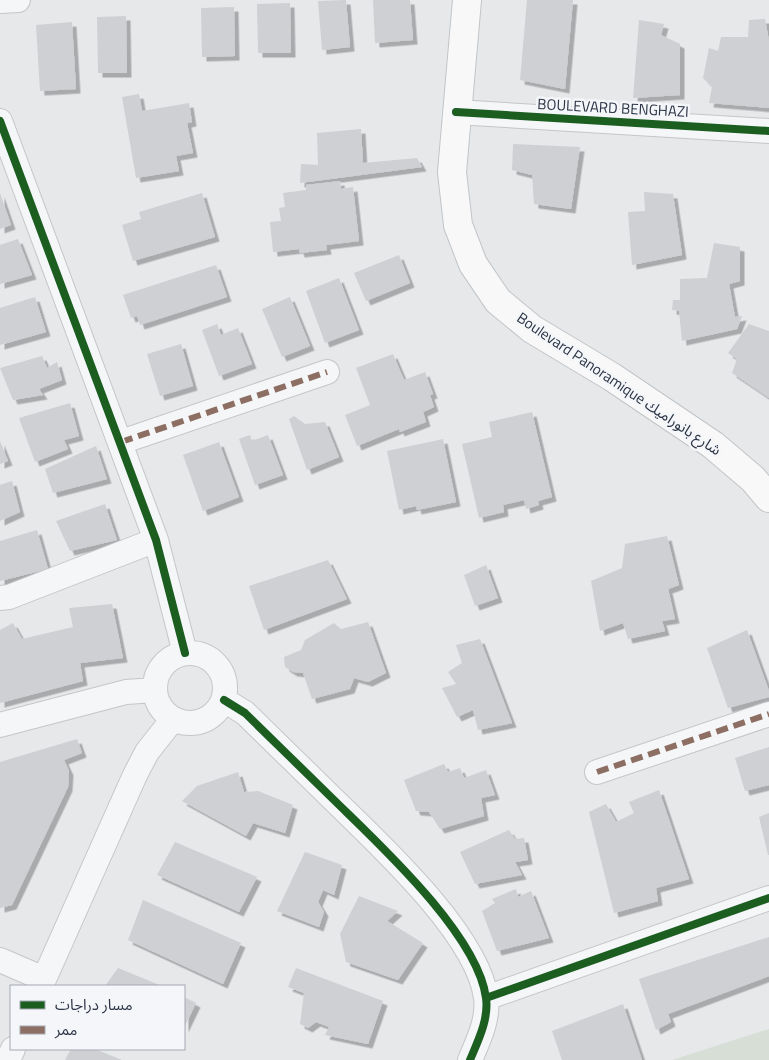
<svg xmlns="http://www.w3.org/2000/svg" width="769" height="1060" viewBox="0 0 769 1060" font-family="'Titillium Web','Noto Sans Arabic',sans-serif">
	<defs>
		<filter id="shadow"><feDropShadow dx="4.5" dy="4.5" stdDeviation="0" flood-color="#0004"/></filter>
	</defs>
	<rect width="100%" height="100%" fill="#e6e8ea"/>
	<path fill="#d6ded6" d="M 769,1029 L 769,1060 L 672,1060 Z"/>
	<path fill="#ced0d3" filter="url(#shadow)" d="M 346,0 L 350,47 L 322,50 L 318,1 Z
		M 373,0 L 410,0 L 413,40 L 375,43 Z
		M 527,0 L 573,0 L 565,89 L 520,80 Z
		M 290,3 L 291,53 L 258,53 L 257,4 Z
		M 234,7 L 235,56 L 202,57 L 201,8 Z
		M 126,16 L 127,73 L 98,73 L 97,17 Z
		M 765,19 L 769,41 L 769,108 L 709,103 L 712,87 L 703,78 L 709,48 L 718,51 L 721,37 L 748,37 L 749,20 Z
		M 639,20 L 664,24 L 661,35 L 680,44 L 680,95 L 633,98 Z
		M 72,22 L 76,89 L 40,91 L 36,25 Z
		M 139,94 L 142,111 L 189,103 L 192,122 L 187,123 L 193,153 L 176,156 L 179,171 L 136,178 L 122,97 Z
		M 361,129 L 363,163 L 417,158 L 422,167 L 300,183 L 301,164 L 318,165 L 317,133 Z
		M 513,144 L 580,147 L 571,209 L 534,204 L 532,175 L 512,170 Z
		M 340,181 L 341,189 L 353,187 L 359,241 L 326,245 L 327,250 L 300,253 L 299,249 L 273,252 L 270,222 L 281,221 L 279,208 L 285,207 L 283,193 L 306,190 L 306,185 Z
		M 644,192 L 673,194 L 682,255 L 632,265 L 628,212 L 645,211 Z
		M 0,193 L 11,225 L 0,229 Z
		M 202,193 L 215,237 L 133,261 L 122,225 L 141,219 L 139,212 Z
		M 18,239 L 32,275 L 0,284 L 0,245 Z
		M 714,243 L 740,247 L 740,281 L 729,284 L 735,317 L 742,316 L 737,329 L 682,341 L 679,311 L 672,310 L 673,300 L 680,300 L 680,279 L 707,278 Z
		M 399,255 L 410,283 L 366,301 L 354,273 Z
		M 216,265 L 227,297 L 140,325 L 137,316 L 131,318 L 123,295 Z
		M 339,278 L 359,330 L 325,343 L 306,291 Z
		M 35,297 L 46,332 L 0,345 L 0,308 Z
		M 290,297 L 310,346 L 282,357 L 262,309 Z
		M 217,324 L 221,335 L 238,328 L 252,364 L 219,376 L 202,330 Z
		M 749,324 L 769,331 L 769,398 L 732,373 L 737,359 L 728,353 Z
		M 181,344 L 193,386 L 160,396 L 147,354 Z
		M 393,354 L 404,380 L 425,372 L 433,394 L 430,395 L 434,407 L 423,412 L 426,422 L 400,432 L 399,429 L 357,446 L 345,415 L 370,405 L 356,368 Z
		M 42,356 L 47,368 L 57,362 L 62,380 L 39,389 L 43,395 L 13,400 L 0,368 Z
		M 70,403 L 79,436 L 64,440 L 68,449 L 35,462 L 19,418 Z
		M 532,412 L 552,497 L 538,501 L 539,505 L 526,509 L 524,500 L 503,505 L 504,512 L 479,518 L 462,444 L 492,437 L 489,422 Z
		M 294,416 L 305,424 L 325,422 L 339,457 L 307,470 L 289,419 Z
		M 250,435 L 252,441 L 268,435 L 283,475 L 255,485 L 239,439 Z
		M 443,439 L 456,502 L 417,510 L 416,506 L 399,510 L 387,451 Z
		M 0,441 L 8,461 L 0,464 Z
		M 219,442 L 239,497 L 203,511 L 183,455 Z
		M 96,446 L 107,479 L 53,493 L 45,469 Z
		M 12,481 L 20,512 L 0,521 L 0,485 Z
		M 105,504 L 117,540 L 70,551 L 56,521 Z
		M 37,530 L 48,569 L 0,581 L 0,541 Z
		M 667,536 L 679,585 L 668,589 L 675,619 L 662,621 L 665,631 L 628,639 L 623,623 L 600,631 L 591,581 L 622,568 L 625,544 Z
		M 328,560 L 347,599 L 264,630 L 249,586 Z
		M 486,565 L 498,598 L 475,606 L 464,575 Z
		M 112,604 L 123,658 L 80,663 L 83,681 L 0,703 L 0,630 L 13,623 L 22,639 L 73,627 L 69,608 Z
		M 368,622 L 386,673 L 368,682 L 354,678 L 350,689 L 312,699 L 303,673 L 293,672 L 285,667 L 284,657 L 301,650 L 305,640 L 334,623 L 341,629 Z
		M 747,630 L 769,691 L 769,697 L 728,708 L 707,648 Z
		M 480,639 L 512,723 L 478,730 L 473,710 L 457,717 L 442,688 L 456,684 L 448,672 L 462,663 L 456,645 Z
		M 77,739 L 82,753 L 64,760 L 69,771 L 68,787 L 12,905 L 0,908 L 0,762 Z
		M 769,747 L 769,785 L 745,791 L 735,758 Z
		M 444,764 L 448,772 L 460,768 L 464,778 L 486,770 L 495,795 L 481,798 L 484,816 L 440,829 L 429,812 L 416,811 L 404,780 Z
		M 238,772 L 244,792 L 258,791 L 293,805 L 285,833 L 253,823 L 246,836 L 182,801 L 197,786 Z
		M 659,790 L 689,879 L 656,888 L 658,901 L 614,913 L 589,812 L 606,804 L 616,822 L 634,813 L 629,802 Z
		M 769,813 L 769,855 L 768,855 L 759,817 Z
		M 509,830 L 515,839 L 524,838 L 528,860 L 515,862 L 522,875 L 475,884 L 460,852 Z
		M 175,842 L 257,877 L 239,912 L 157,875 Z
		M 305,852 L 342,865 L 334,895 L 323,890 L 318,902 L 324,912 L 319,927 L 277,911 Z
		M 516,889 L 518,897 L 531,891 L 549,938 L 497,951 L 482,911 L 495,903 L 492,899 Z
		M 359,896 L 398,911 L 387,921 L 423,943 L 398,980 L 346,962 L 340,934 Z
		M 143,900 L 241,943 L 223,984 L 128,940 Z
		M 769,937 L 769,976 L 668,1014 L 671,1022 L 656,1030 L 639,979 Z
		M 118,968 L 162,986 L 105,986 Z
		M 296,968 L 383,1001 L 368,1044 L 325,1035 L 329,1027 L 316,1022 L 308,1028 L 300,1024 L 304,993 L 288,987 Z
		M 184,997 L 196,1003 L 184,1028 Z
		M 623,1004 L 642,1060 L 562,1060 L 552,1031 Z
		M 71,1049 L 95,1049 L 122,1060 L 65,1060 Z"/>
	<g fill="none" stroke-linecap="round" stroke-linejoin="round">
		<defs>
			<path id="minor" d="M 0,1 L 18,0
				M 456,112 L 769,131
				M 0,121 L 156,540 L 185,653
				M 121,442 L 327,372
				M 0,598 L 9,597 L 156,540
				M155 688a35 35 0 1 1 70 0a35 35 0 1 1-70 0Z
				M 224,700 L 245,713 C 275,742 305,772 335,801 C 380,845 478,935 486,998 C 489,1019 478,1041 470,1060
				M 0,725 L 126,692 L 155,690
				M 597,772 L 769,714
				M 0,960 L 44,979
				M 41,986 L 135,775 L 147,752 L 173,719
				M 486,998 L 769,898
				M 8,1060 L 13,1049"/>
			<path id="major" d="M 467,0 L 452,172 L 458,225 L 473,264 L 498,301 L 532,329 L 612,377 L 713,445 L 753,479 L 769,498"/>
		</defs>
		<use href="#minor" stroke="#c4c6c8" stroke-width="26"/>
		<use href="#major" stroke="#c2c5c8" stroke-width="30"/>
		<use href="#minor" stroke="#f5f6f7" stroke-width="24"/>
		<use href="#major" stroke="#f8f8f8" stroke-width="28"/>
		<path stroke="#8d6e63" stroke-width="6" stroke-dasharray="12 6" stroke-linecap="butt" d="M 121,442 L 327,372
			M 597,772 L 769,714"/>
		<defs>
			<path id="cycleway" d="M 456,112 L 769,131
				M 0,121 L 156,540 L 185,653
				M 224,700 L 245,713 C 275,742 305,772 335,801 C 380,845 478,935 486,998 C 489,1019 478,1041 470,1060
				M 486,998 L 769,898"/>
		</defs>
		<use href="#cycleway" stroke="#f4f6f9" stroke-width="11"/>
		<use href="#cycleway" stroke="#1b5e20" stroke-width="8"/>
	</g>
	<g text-anchor="middle" stroke-width="5" stroke-linejoin="round" paint-order="stroke">
		<g font-size="15" fill="#2b3445" stroke="#f4f6f9">
			<text transform="translate(613 108) rotate(3)" y="5">BOULEVARD BENGHAZI</text>
			<text transform="translate(619 384) rotate(34)" y="5">Boulevard Panoramique شارع بانوراميك</text>
		</g>
	</g>
	<rect x="10" y="985" width="175" height="65" fill="#f4f6f9" stroke="#a4a8b1"/>
	<rect x="20" y="1001" width="25" height="8" fill="#1b5e20" stroke="#a4a8b1"/>
	<text x="55" y="1010" font-size="15" fill="#2b3445">مسار دراجات</text>
	<rect x="20" y="1026" width="25" height="8" fill="#8d6e63" stroke="#a4a8b1"/>
	<text x="55" y="1035" font-size="15" fill="#2b3445">ممر</text>
</svg>
